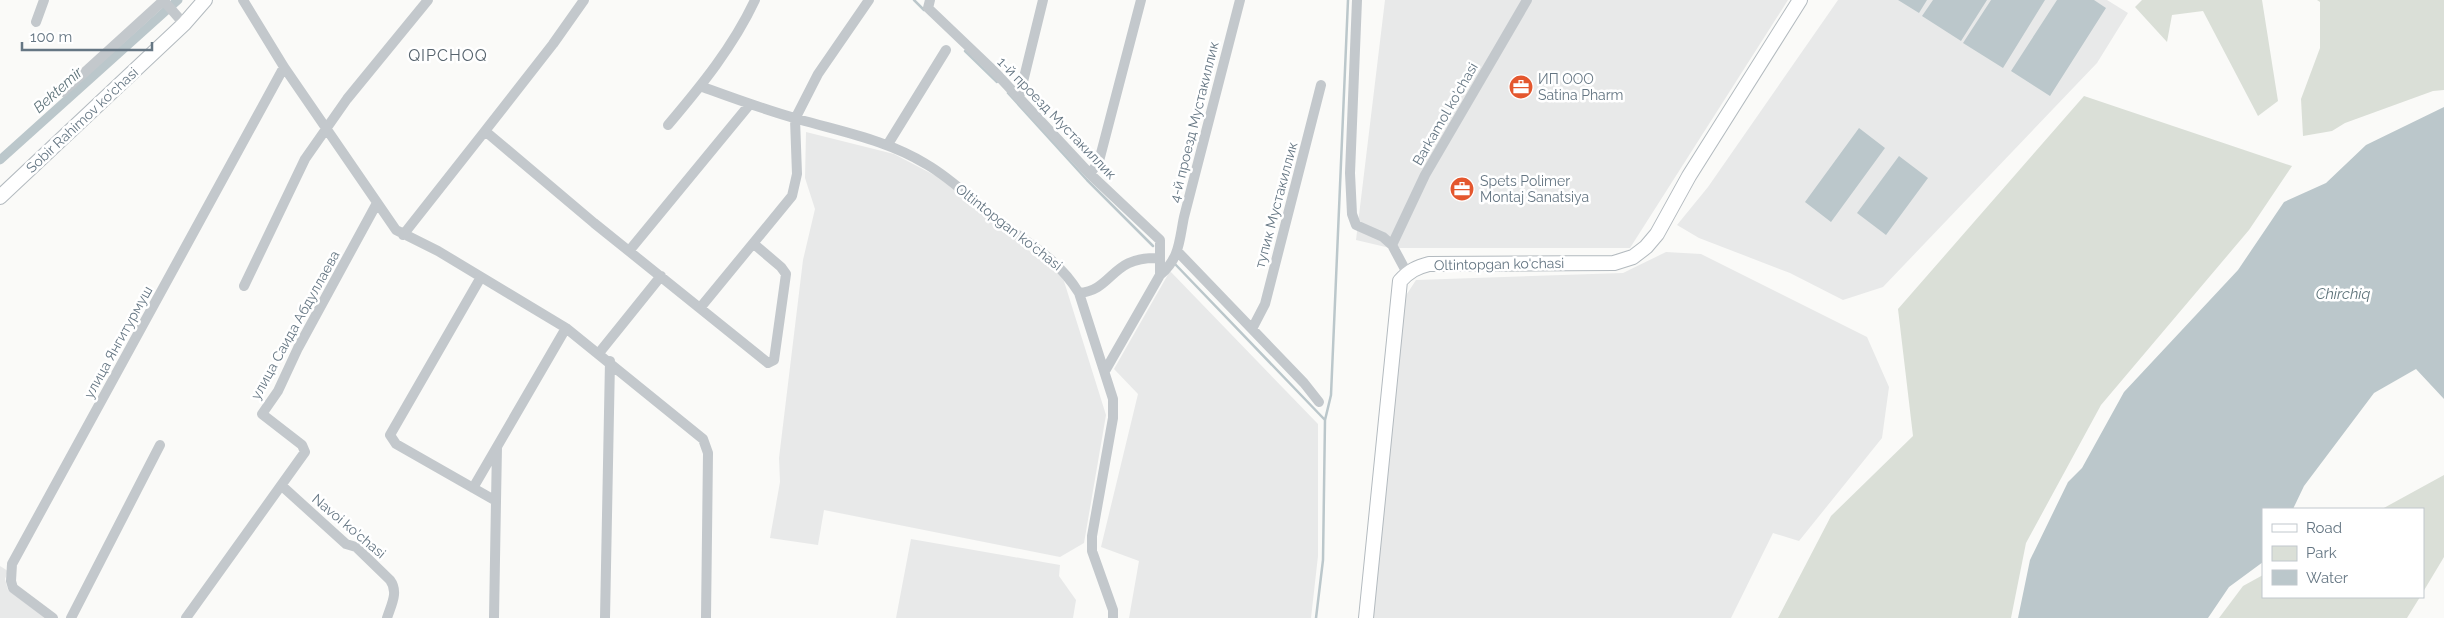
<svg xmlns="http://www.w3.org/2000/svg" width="2444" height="618" viewBox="0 0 2444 618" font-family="Raleway,sans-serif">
	<rect width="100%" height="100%" fill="#fafaf8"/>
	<path fill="#e8e9e9" d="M 1385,0 L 1788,0 L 1630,248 L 1390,248 L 1356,240 Z
		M 1838,0 L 2107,0 L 2128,13 L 2097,63 L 1883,287 L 1843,300 L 1790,273 L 1699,238 L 1677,225 L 1708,187 Z
		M 806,132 L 894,154 L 938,177 L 1063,278 L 1106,415 L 1084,543 L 1060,557 L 824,510 L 818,545 L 770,538 L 780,482 L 779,458 L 803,260 L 815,209 L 805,178 Z
		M 1666,252 L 1701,254 L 1867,337 L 1889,387 L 1882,438 L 1799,541 L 1773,533 L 1731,618 L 1372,618 L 1405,297 L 1416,280 L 1623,273 Z
		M 1170,271 L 1318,424 L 1318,556 L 1311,618 L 1129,618 L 1139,561 L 1101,547 L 1138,394 L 1114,369 Z
		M 911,539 L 1060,565 L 1059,576 L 1076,600 L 1073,618 L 896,618 Z
		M 0,566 L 8,571 L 5,579 L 8,590 L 48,618 L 0,618 Z"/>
	<path fill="#dadfd7" d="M 2142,0 L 2262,0 L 2278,101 L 2258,116 L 2203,11 L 2172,15 L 2167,42 L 2135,7 Z
		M 2317,0 L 2444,0 L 2444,90 L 2433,91 L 2345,123 L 2332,131 L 2303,136 L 2301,99 L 2320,48 L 2320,2 Z
		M 2084,96 L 2292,166 L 2249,230 L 2101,405 L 2026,543 L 2011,618 L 1778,618 L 1831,516 L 1913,436 L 1898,309 Z
		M 2444,475 L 2444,557 L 2423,592 L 2423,509 L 2382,509 Z
		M 2263,575 L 2263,597 L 2420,597 L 2407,618 L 2219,618 L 2243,586 Z"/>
	<path fill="#bbc7cb" d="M 1898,0 L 1927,0 L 1919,13 Z
		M 1933,0 L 1987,0 L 1961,41 L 1922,16 Z
		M 1991,0 L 2045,0 L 2003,68 L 1963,43 Z
		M 2057,0 L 2094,0 L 2106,8 L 2050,96 L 2011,71 Z
		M 2444,107 L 2444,399 L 2416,369 L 2374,393 L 2304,486 L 2293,509 L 2263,509 L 2263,562 L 2229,587 L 2208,618 L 2018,618 L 2030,560 L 2068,482 L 2082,468 L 2124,392 L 2238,270 L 2284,202 L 2326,183 L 2366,145 Z
		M 1859,128 L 1885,148 L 1831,222 L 1805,202 Z
		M 1899,156 L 1928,178 L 1886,235 L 1857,213 Z"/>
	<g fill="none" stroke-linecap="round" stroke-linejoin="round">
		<path stroke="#bbc7cb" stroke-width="2.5" d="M 914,0 L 924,10
			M 965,51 L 997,82
			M 1008,93 L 1087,180 L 1153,246
			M 1175,264 L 1325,420
			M 1316,618 L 1323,560 L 1325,420 L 1331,395 L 1348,0"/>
		<path stroke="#bbc7cb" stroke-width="9" d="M 0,160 L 178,0"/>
		<defs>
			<path id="secondary" d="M 0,197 L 184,24 L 205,0
				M 1366,618 L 1400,281 C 1409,271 1417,267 1429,264 L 1614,263 L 1633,257 L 1646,247 L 1657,234 L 1689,176 L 1800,0"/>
		</defs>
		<use href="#secondary" stroke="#b3babf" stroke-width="16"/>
		<path stroke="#c3c8cc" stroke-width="10" d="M 243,0 L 284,67 L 396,230 L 438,251 L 566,328 L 703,439 L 708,453 L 706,618
			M 584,0 L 553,44 L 485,131 L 594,223 L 768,363 L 774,360 L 786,274 L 781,267 L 754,244
			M 930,0 L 928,8 L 993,70 L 1090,174 L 1160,240 L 1160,275
			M 1357,0 L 1350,173 L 1352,214 L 1356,225 L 1383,237 L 1392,245
			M 164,1 L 184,24
			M 36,22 L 44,0
			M 700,86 C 733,98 765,110 798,119 C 842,132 887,140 926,164 C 954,180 976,204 1001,223 C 1031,245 1059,260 1079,293 L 1113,399 L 1113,418 L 1092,536 L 1092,551 L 1113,610 L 1113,618
			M 63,92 L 164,0
			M 1019,98 L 1043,0
			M 668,125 C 701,86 733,47 755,0
			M 888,144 L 946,50
			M 1090,174 L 1099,161 L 1141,0
			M 403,235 L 485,131
			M 629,251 L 750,104
			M 1178,252 L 1304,383 L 1319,402
			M 1407,273 L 1392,245 L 1425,175 L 1527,0
			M 481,277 L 390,435 L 396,444 L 496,501 L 494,618
			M 244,286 L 305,159 L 347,99 L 428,0
			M 1079,293 C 1114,290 1110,256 1159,258
			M 700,308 L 792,196 L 797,174 L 795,119 L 818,74 L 869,0
			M 1252,329 L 1265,304 L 1321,85
			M 599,353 L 661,276
			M 1105,371 L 1160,275 C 1180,258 1179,241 1184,217 L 1240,0
			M 282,486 L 346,544 L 356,547 L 390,580 C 399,592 391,605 387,618
			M 473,488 L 566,328
			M 496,501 L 497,447
			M 53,618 L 13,588 L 11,581 L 12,564 L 284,67
			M 71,618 L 160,445
			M 186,618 L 305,452 L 302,445 L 262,414 L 278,391 L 298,348 L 377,203
			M 605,618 L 610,361"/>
		<use href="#secondary" stroke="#fff" stroke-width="14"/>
	</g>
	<defs>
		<symbol id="office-disc" viewBox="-11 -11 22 22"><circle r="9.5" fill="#e4572e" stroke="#fff"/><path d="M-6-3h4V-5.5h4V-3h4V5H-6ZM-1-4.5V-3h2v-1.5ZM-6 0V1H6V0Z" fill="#fff"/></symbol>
	</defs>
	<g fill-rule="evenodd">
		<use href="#office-disc" x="1507" y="73" width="28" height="28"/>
		<use href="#office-disc" x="1448" y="175" width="28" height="28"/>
	</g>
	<g text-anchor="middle" stroke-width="5" stroke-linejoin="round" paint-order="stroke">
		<g font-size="14" fill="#657683" stroke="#fff" text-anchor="start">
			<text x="1538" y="84">ИП ООО<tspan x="1538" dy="16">Satina Pharm</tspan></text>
			<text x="1480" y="186">Spets Polimer<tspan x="1480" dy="16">Montaj Sanatsiya</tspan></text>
		</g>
		<g font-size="14" fill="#657683" stroke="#fff">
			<text transform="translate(1445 114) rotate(-60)" y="5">Barkamol ko'chasi</text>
			<text transform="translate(1057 118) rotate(46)" y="5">1-й проезд Мустакиллик</text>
			<text transform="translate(82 120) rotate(-43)" y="5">Sobir Rahimov ko'chasi</text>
			<text transform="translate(1194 122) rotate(-76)" y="5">4-й проезд Мустакиллик</text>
			<text transform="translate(1276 205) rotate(-75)" y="5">тупик Мустакиллик</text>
			<text transform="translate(1009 227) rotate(38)" y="5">Oltintopgan ko'chasi</text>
			<text transform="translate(1499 264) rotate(-1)" y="5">Oltintopgan ko'chasi</text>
			<text transform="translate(295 325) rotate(-61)" y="5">улица Саида Абдуллаева</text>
			<text transform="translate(118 342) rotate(-61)" y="5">улица Янгитурмуш</text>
			<text transform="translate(349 526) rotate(40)" y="5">Navoi ko'chasi</text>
		</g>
		<g font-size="15" font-style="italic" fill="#60757c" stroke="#fff">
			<text transform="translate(58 90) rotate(-42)" y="5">Bektemir</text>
			<text x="2343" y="299">Chirchiq</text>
		</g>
		<g font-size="16" letter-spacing="1" fill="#57646e" stroke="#fff">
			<text x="448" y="61">QIPCHOQ</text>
		</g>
	</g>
	<rect x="2262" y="508" width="162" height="90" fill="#ffffff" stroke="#c1c8cd"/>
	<rect x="2272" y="524" width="25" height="8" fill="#ffffff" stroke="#c1c8cd"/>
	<text x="2306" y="533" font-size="15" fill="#657683">Road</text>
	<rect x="2272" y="546" width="25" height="15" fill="#dadfd7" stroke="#c1c8cd"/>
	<text x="2306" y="558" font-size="15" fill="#657683">Park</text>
	<rect x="2272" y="570" width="25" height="15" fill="#bbc7cb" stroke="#c1c8cd"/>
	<text x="2306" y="583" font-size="15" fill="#657683">Water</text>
	<path d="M22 42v8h130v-8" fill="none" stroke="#657683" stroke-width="2.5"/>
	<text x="30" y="42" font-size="15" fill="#657683" stroke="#ffffff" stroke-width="4" paint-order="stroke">100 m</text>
</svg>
